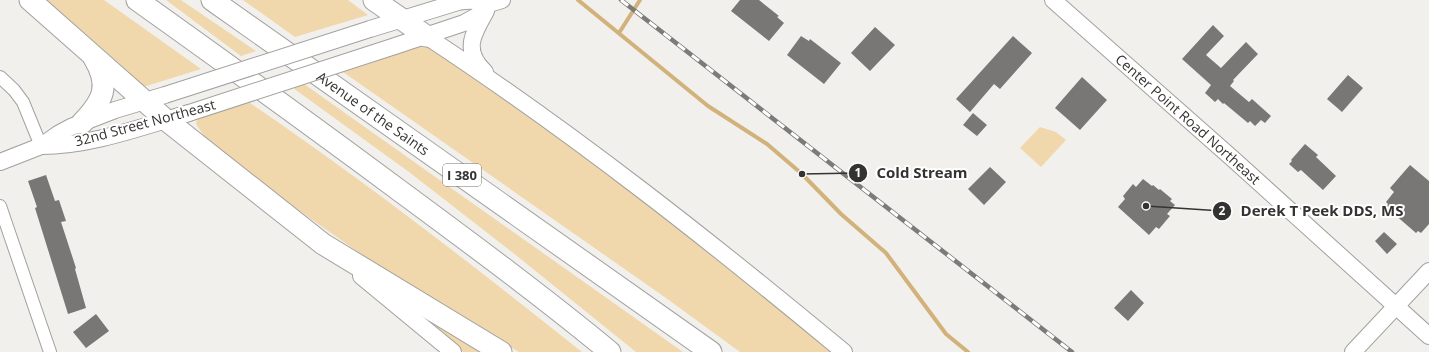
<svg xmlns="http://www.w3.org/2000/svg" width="1429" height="352" viewBox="0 0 1429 352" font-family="'Open Sans',sans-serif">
	<rect width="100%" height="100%" fill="#f2f0ed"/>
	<path fill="#f1d7ac" d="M 47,0 L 104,0 L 201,69 L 140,88 L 128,71 Z
		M 166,0 L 181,0 L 256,51 L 241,56 Z
		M 243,0 L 348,0 L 368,15 L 295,37 Z
		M 430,43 L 537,120 L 694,240 L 832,352 L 740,352 L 666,298 L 343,72 Z
		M 304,84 L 683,352 L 636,352 L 512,252 L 409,172 L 293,88 Z
		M 250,103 C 365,181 474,266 582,352 L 519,352 L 458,316 L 371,261 L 284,200 L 206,139 L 196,124 L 197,118 Z
		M 1040,127 L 1056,132 L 1066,140 L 1041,167 L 1020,148 Z
		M 409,305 L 487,352 L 463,352 L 441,335 Z"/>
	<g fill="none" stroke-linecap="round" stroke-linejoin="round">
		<path stroke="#d2b27b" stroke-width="4" d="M 578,0 L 708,106 L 767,144 L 802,174 L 841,214 L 886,253 L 946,334 L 968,352
			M 619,33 L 640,0"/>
	</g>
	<path fill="#797775" d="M 740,0 L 759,0 L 779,16 L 777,17 L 784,23 L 769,41 L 731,11 Z
		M 1213,25 L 1224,36 L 1206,55 L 1221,68 L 1246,42 L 1258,54 L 1233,80 L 1234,81 L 1230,86 L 1249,102 L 1252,99 L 1271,116 L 1265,123 L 1261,120 L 1255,126 L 1250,121 L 1248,123 L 1224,103 L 1223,104 L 1218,99 L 1215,102 L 1205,93 L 1211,85 L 1182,59 Z
		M 875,27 L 895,45 L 870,71 L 851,53 Z
		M 801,36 L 809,41 L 810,39 L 841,63 L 824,84 L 787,55 Z
		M 1013,36 L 1032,53 L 1000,89 L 994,84 L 970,112 L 956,99 Z
		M 1348,75 L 1363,88 L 1342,112 L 1327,99 Z
		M 1082,77 L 1107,100 L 1080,130 L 1055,108 Z
		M 973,113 L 987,125 L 977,136 L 963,125 Z
		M 1305,144 L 1318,155 L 1316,157 L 1336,176 L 1323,190 L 1301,170 L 1298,172 L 1289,164 L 1292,161 L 1291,160 Z
		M 1410,165 L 1429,181 L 1429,224 L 1421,233 L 1418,231 L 1416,233 L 1386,207 L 1388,204 L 1386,202 L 1394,192 L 1390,188 Z
		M 990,167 L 1006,182 L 984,205 L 968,189 Z
		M 46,175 L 55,201 L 59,200 L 66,221 L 61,222 L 76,268 L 75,269 L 86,308 L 68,314 L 35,208 L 37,207 L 28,181 Z
		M 1143,179 L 1152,186 L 1153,185 L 1159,190 L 1160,189 L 1172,199 L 1170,201 L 1175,205 L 1167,214 L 1170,216 L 1159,229 L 1156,227 L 1149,235 L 1118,207 L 1125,199 L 1123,196 L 1133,184 L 1136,187 Z
		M 1384,232 L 1397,244 L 1387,254 L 1375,241 Z
		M 1131,290 L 1144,303 L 1128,321 L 1114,308 Z
		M 96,314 L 109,331 L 86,348 L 73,332 Z"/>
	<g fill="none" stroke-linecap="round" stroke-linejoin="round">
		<defs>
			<path id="street" d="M 0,77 L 14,90 L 23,102 L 41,146
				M 0,206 L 50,352"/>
			<g id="secondary">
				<path id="s1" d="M 1053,0 L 1233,159 L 1429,336"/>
				<path d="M 370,29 L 458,2 C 469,0 478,0 489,4"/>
				<path d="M 426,36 C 572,132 709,240 844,352"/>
				<path d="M 395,46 L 464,23 L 482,13 L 489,4 L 502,0"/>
				<path d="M 485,72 C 462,50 473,34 486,11"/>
				<path d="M 41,146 C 91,146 141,127 189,113"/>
				<path d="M 0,162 L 41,146 L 58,134 L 71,127 L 115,110 L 165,95"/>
				<path d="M 361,276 L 453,352"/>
				<path d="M 1353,352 L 1429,271"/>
			</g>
			<g id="highway">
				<path d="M 30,0 L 166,120 L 323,244 L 501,352"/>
				<path d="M 137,0 C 224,62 311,125 396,188 C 469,242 541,295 610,352"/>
				<path id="s2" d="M 212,0 L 711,352"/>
				<path d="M 374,0 L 426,36"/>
				<path d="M 82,123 C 103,101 111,86 94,58"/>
			</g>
		</defs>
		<use href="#street" stroke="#a2a19e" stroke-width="14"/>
		<use href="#secondary" stroke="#a2a19e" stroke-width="18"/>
		<use href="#highway" stroke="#a2a19e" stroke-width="23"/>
		<use href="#street" stroke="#fff" stroke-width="12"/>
		<use href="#secondary" stroke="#fff" stroke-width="16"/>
		<use href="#highway" stroke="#fff" stroke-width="21"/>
		<defs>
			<path id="rail" d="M 621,0 L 1072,352"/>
		</defs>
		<use href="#rail" stroke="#7c7b79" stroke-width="4.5"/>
		<use href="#rail" stroke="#fff" stroke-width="3" stroke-dasharray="9" stroke-linecap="butt"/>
		<defs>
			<path id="secondary-bridge" d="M 165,95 L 370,29
				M 189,113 L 395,46"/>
		</defs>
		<use href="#secondary-bridge" stroke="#a2a19e" stroke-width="18" stroke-linecap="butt"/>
		<use href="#secondary-bridge" stroke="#fff" stroke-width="16"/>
	</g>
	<g text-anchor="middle" stroke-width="4" stroke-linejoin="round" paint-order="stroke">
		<rect fill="#fff" stroke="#70706f" stroke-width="1" x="443" y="164" width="38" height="22" rx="3"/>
		<g font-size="13" font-weight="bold" fill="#333331">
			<text x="462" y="180">I 380</text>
		</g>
		<g font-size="14" fill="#333331" stroke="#fff">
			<text dy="5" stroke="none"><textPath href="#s2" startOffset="197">Avenue of the Saints</textPath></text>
			<text dy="5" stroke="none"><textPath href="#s1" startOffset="180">Center Point Road Northeast</textPath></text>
			<text transform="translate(145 123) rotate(-15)" y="5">32nd Street Northeast</text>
		</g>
	</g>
	<path fill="none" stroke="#333331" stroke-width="1.5" d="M802 174L858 173M1146 206L1222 211"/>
	<g fill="#333331" stroke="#fff" stroke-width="1.5">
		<circle cx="802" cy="174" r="4"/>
		<circle cx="1146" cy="206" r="4"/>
		<circle cx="858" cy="173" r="10"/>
		<circle cx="1222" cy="211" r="10"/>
	</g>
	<g font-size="12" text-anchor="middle" font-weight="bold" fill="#fff">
		<text x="858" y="177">1</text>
		<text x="1222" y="215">2</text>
	</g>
	<g font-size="15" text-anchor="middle" font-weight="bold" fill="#333331" stroke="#fff" stroke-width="4" stroke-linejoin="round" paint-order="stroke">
		<text x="922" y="178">Cold Stream</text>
		<text x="1322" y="216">Derek T Peek DDS, MS</text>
	</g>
</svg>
